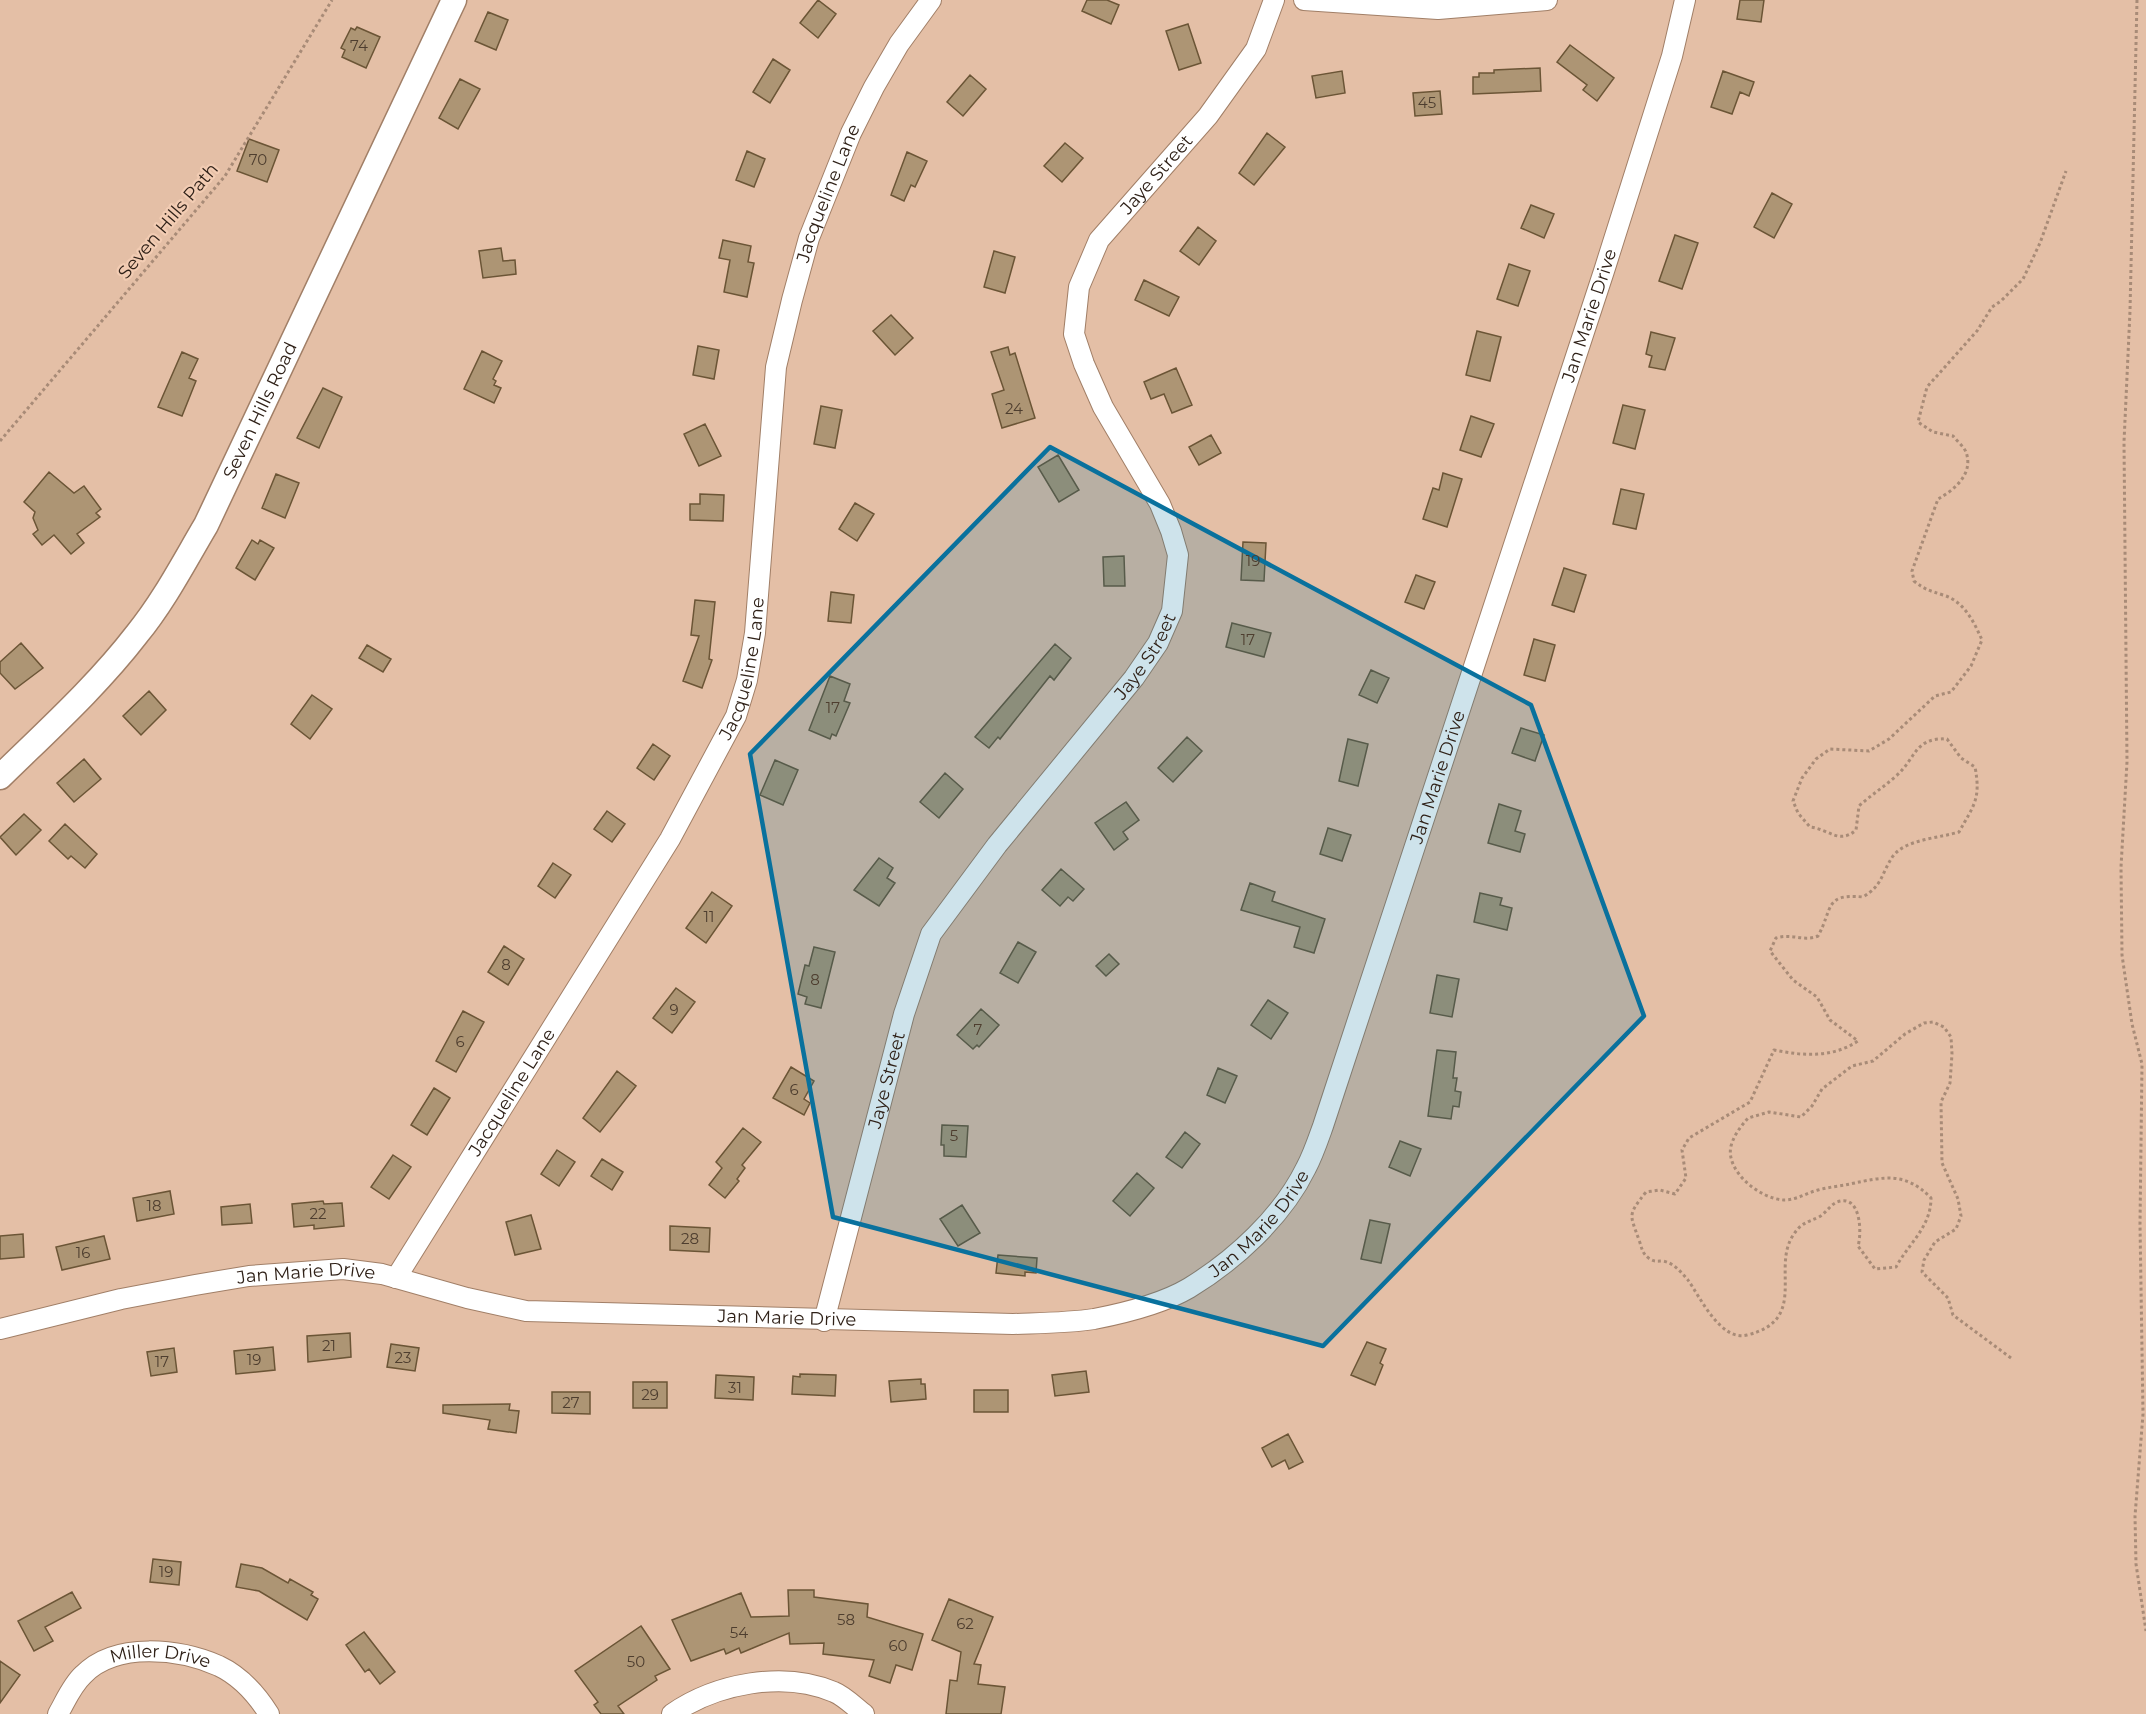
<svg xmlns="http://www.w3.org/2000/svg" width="2146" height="1714" viewBox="0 0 2146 1714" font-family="Montserrat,sans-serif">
	<rect width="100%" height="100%" fill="#e4bfa6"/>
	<path fill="#ad9574" stroke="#6b5536" stroke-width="1.5" d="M 818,0 L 836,14 L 818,38 L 800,23 Z
		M 1087,0 L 1107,0 L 1119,5 L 1111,24 L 1082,11 Z
		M 1740,0 L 1764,0 L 1761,22 L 1737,19 Z
		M 488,12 L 508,20 L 496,50 L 475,41 Z
		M 1188,24 L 1201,63 L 1179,70 L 1166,31 Z
		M 357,27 L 380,37 L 366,68 L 342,57 L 345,50 L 341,48 L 351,28 L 355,30 Z
		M 1570,45 L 1614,78 L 1597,101 L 1583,90 L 1587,85 L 1557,62 Z
		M 773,59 L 790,70 L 770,103 L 753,92 Z
		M 1540,68 L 1541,91 L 1473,94 L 1473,77 L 1479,77 L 1479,73 L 1494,73 L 1494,70 Z
		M 1342,71 L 1345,93 L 1316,98 L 1312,76 Z
		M 1723,71 L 1754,82 L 1749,96 L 1740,92 L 1732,114 L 1711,107 Z
		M 970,75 L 986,89 L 963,116 L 947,102 Z
		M 460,79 L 480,89 L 458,129 L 439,118 Z
		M 1440,91 L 1442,114 L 1415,116 L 1413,93 Z
		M 1267,133 L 1285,147 L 1254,185 L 1239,173 Z
		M 249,139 L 279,150 L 267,182 L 237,171 Z
		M 1065,143 L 1083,158 L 1062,182 L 1044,166 Z
		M 747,151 L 765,159 L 754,187 L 736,180 Z
		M 907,152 L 927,161 L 915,187 L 911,185 L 904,201 L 891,195 Z
		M 1772,193 L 1792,204 L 1774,238 L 1754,227 Z
		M 1531,205 L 1554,214 L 1544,238 L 1521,228 Z
		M 1198,227 L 1216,241 L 1199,265 L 1180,251 Z
		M 1675,235 L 1698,243 L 1682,289 L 1659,281 Z
		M 723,240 L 751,246 L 748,262 L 754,263 L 747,297 L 724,292 L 730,260 L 719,258 Z
		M 501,248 L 503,261 L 515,260 L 516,274 L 483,278 L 479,251 Z
		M 994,251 L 1015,257 L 1005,293 L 984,287 Z
		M 1509,264 L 1530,271 L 1518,306 L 1497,299 Z
		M 1144,280 L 1179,297 L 1169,316 L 1135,300 Z
		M 891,315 L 913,338 L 895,355 L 873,331 Z
		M 1477,331 L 1501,337 L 1490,381 L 1466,375 Z
		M 1651,332 L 1675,338 L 1665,370 L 1649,367 L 1652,356 L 1646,354 Z
		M 698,346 L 719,350 L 714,379 L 693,375 Z
		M 1008,347 L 1010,355 L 1015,353 L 1035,418 L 1002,428 L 992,394 L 1004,390 L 991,352 Z
		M 482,351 L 502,361 L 493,379 L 496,381 L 494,385 L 501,388 L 494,403 L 464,389 Z
		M 182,352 L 198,359 L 189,378 L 196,381 L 182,416 L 158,407 Z
		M 1176,368 L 1192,405 L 1172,413 L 1164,394 L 1151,399 L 1144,382 Z
		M 323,388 L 342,397 L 319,448 L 297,438 Z
		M 1623,405 L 1645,410 L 1635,449 L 1613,443 Z
		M 821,406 L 842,410 L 835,448 L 814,444 Z
		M 1471,416 L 1494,424 L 1481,457 L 1460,450 Z
		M 705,424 L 721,456 L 699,466 L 684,434 Z
		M 1211,435 L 1221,453 L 1199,465 L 1189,447 Z
		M 1058,455 L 1079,490 L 1059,502 L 1038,467 Z
		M 49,472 L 74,493 L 84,486 L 101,509 L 96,513 L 100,517 L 77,534 L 84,543 L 71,554 L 54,535 L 42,545 L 33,534 L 38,530 L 33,518 L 35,512 L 24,502 Z
		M 1443,473 L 1462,479 L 1447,527 L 1423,519 L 1433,488 L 1439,490 Z
		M 276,474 L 299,483 L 285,518 L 262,508 Z
		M 1621,489 L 1644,494 L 1636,529 L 1613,524 Z
		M 700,494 L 724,495 L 723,521 L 690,520 L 690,504 L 700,504 Z
		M 855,503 L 874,514 L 857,541 L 839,529 Z
		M 252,540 L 258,544 L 260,540 L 274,548 L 255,580 L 236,568 Z
		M 1243,542 L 1266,543 L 1264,581 L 1241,580 Z
		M 1124,556 L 1125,586 L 1104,586 L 1103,557 Z
		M 1564,568 L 1586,575 L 1574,612 L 1552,605 Z
		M 1416,575 L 1435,582 L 1424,609 L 1405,602 Z
		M 831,592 L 854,595 L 851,623 L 828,621 Z
		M 695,600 L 715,602 L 709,659 L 712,660 L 702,688 L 683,681 L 699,636 L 691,635 Z
		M 1232,623 L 1271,633 L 1264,657 L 1226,647 Z
		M 1534,639 L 1555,645 L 1545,681 L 1524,675 Z
		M 21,643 L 43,668 L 15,689 L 0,673 L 0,662 Z
		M 1055,644 L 1071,658 L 1054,680 L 1050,676 L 1000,739 L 998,737 L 989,748 L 975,737 Z
		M 367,645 L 391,659 L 383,672 L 359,658 Z
		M 1371,670 L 1389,678 L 1377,703 L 1359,695 Z
		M 830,676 L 850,684 L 844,701 L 850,703 L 836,736 L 832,734 L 830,739 L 809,730 Z
		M 149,691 L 166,710 L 141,735 L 123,716 Z
		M 312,695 L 332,709 L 310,739 L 291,724 Z
		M 1521,728 L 1544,735 L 1535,761 L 1512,753 Z
		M 1187,737 L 1202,751 L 1173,782 L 1158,768 Z
		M 1348,739 L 1368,744 L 1358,786 L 1339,781 Z
		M 653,744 L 670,756 L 654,780 L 637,768 Z
		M 84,759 L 101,779 L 74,802 L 57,783 Z
		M 775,760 L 798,770 L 783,805 L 760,795 Z
		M 945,773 L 963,789 L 939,818 L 920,802 Z
		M 1126,802 L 1139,820 L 1123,832 L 1128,839 L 1114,850 L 1095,823 Z
		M 1499,804 L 1521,811 L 1515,831 L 1525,834 L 1520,852 L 1488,843 Z
		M 607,811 L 625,824 L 612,842 L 594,829 Z
		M 24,814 L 41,830 L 16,855 L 0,837 Z
		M 65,824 L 97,854 L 85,868 L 71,856 L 68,859 L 49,841 Z
		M 1328,828 L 1351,835 L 1342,861 L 1320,854 Z
		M 879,858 L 893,868 L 887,878 L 895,883 L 879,906 L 854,890 Z
		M 553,863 L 571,875 L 555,898 L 538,886 Z
		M 1061,869 L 1084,889 L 1073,901 L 1068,897 L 1060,906 L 1042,890 Z
		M 1250,883 L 1275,892 L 1272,901 L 1325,919 L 1314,953 L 1294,947 L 1300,927 L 1241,910 Z
		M 712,892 L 732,906 L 706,943 L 686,928 Z
		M 1480,893 L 1502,898 L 1500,905 L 1512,908 L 1507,930 L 1474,922 Z
		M 1018,942 L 1036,952 L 1018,983 L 1000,973 Z
		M 504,946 L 524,959 L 508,985 L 488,972 Z
		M 814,947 L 835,952 L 821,1008 L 805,1004 L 807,997 L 798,994 L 805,965 L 809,966 Z
		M 1109,954 L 1119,964 L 1106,976 L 1096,966 Z
		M 1437,975 L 1459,979 L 1452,1017 L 1430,1013 Z
		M 676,988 L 695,1002 L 672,1033 L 653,1018 Z
		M 1268,1000 L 1288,1013 L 1271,1039 L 1251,1025 Z
		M 981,1009 L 999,1025 L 979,1047 L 977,1045 L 973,1049 L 957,1035 Z
		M 463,1011 L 484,1022 L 456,1072 L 436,1061 Z
		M 1437,1050 L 1456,1052 L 1453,1078 L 1457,1078 L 1455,1091 L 1461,1092 L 1459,1107 L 1453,1106 L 1451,1119 L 1428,1116 Z
		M 791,1067 L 814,1081 L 804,1099 L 810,1103 L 804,1115 L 773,1098 Z
		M 1218,1068 L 1237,1076 L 1225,1103 L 1207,1095 Z
		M 617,1071 L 636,1086 L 600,1132 L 583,1118 Z
		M 434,1088 L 450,1098 L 427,1135 L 411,1125 Z
		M 942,1125 L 968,1126 L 966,1157 L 944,1156 L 944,1145 L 941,1145 Z
		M 743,1128 L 761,1142 L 742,1165 L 745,1168 L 737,1179 L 739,1181 L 725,1198 L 709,1185 L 722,1168 L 716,1162 Z
		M 1185,1132 L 1200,1144 L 1182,1168 L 1166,1157 Z
		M 1400,1141 L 1421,1149 L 1410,1176 L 1389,1167 Z
		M 557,1150 L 575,1162 L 559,1186 L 541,1174 Z
		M 393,1155 L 411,1167 L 389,1199 L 371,1187 Z
		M 602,1159 L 623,1172 L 612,1190 L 591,1176 Z
		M 1137,1173 L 1154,1188 L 1130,1216 L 1113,1201 Z
		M 170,1191 L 174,1214 L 137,1221 L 133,1198 Z
		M 323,1201 L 324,1204 L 342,1203 L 344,1226 L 314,1229 L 314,1225 L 294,1227 L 292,1204 Z
		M 250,1204 L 252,1223 L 222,1225 L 221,1207 Z
		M 962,1205 L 980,1233 L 958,1246 L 940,1219 Z
		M 531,1215 L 541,1249 L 515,1255 L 506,1222 Z
		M 1370,1220 L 1390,1224 L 1381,1263 L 1361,1259 Z
		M 670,1226 L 710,1228 L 709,1252 L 670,1250 Z
		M 23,1234 L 24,1257 L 0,1259 L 0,1236 Z
		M 104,1236 L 110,1259 L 62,1270 L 56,1247 Z
		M 998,1255 L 1037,1258 L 1036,1273 L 1025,1272 L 1025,1276 L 996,1273 Z
		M 350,1333 L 351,1357 L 308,1362 L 307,1336 Z
		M 1367,1342 L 1386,1349 L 1380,1363 L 1383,1365 L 1375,1385 L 1351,1375 Z
		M 391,1344 L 419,1348 L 415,1371 L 387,1367 Z
		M 273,1347 L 275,1370 L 236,1374 L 234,1351 Z
		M 174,1348 L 177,1372 L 151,1376 L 147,1352 Z
		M 1086,1371 L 1089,1392 L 1055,1396 L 1052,1375 Z
		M 800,1374 L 836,1375 L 835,1396 L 792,1394 L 793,1376 L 800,1377 Z
		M 716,1375 L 754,1377 L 753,1400 L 715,1398 Z
		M 921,1379 L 921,1384 L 925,1384 L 926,1399 L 891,1402 L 889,1381 Z
		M 633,1382 L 667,1382 L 667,1408 L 633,1408 Z
		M 974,1390 L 1008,1390 L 1008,1412 L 974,1412 Z
		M 552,1392 L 590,1392 L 590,1414 L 552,1413 Z
		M 510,1404 L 509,1410 L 519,1411 L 516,1433 L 488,1429 L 490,1420 L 443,1413 L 443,1405 Z
		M 1288,1434 L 1303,1462 L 1289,1469 L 1285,1460 L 1272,1467 L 1262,1448 Z
		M 153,1559 L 181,1562 L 179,1585 L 150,1582 Z
		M 241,1564 L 262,1568 L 288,1583 L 290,1579 L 313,1592 L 311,1595 L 318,1599 L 307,1620 L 259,1591 L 236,1587 Z
		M 788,1590 L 814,1590 L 814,1597 L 868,1604 L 867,1617 L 923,1634 L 912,1670 L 896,1665 L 890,1683 L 869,1676 L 874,1660 L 823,1654 L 824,1643 L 790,1644 L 789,1633 L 741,1653 L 739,1648 L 726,1654 L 724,1649 L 691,1661 L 672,1620 L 741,1593 L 751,1617 L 789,1616 Z
		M 72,1592 L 81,1608 L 45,1627 L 53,1641 L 34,1651 L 18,1621 Z
		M 949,1599 L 993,1617 L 974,1664 L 981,1665 L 978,1684 L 1005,1687 L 1001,1714 L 946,1714 L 950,1680 L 957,1681 L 961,1652 L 932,1640 Z
		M 641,1626 L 670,1669 L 655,1676 L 657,1680 L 618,1706 L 624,1714 L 601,1714 L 594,1705 L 598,1702 L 575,1671 Z
		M 364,1632 L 395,1672 L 380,1684 L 369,1669 L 365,1672 L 346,1645 Z
		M 0,1661 L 20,1675 L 0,1703 Z"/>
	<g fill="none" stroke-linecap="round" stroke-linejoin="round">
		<defs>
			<g id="minor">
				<path d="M 1304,0 L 1438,9 L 1547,0"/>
				<path id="s1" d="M 396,1278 L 670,839 L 736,716 L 747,680 L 755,633 L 776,367 L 792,300 L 809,238 L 851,133 L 874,87 L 899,44 L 931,0"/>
				<path id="s2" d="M 824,1321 L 904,1014 L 931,934 L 997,845 L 1134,678 L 1158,643 L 1172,611 L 1178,555 L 1171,531 L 1160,504 L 1103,407 L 1084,364 L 1074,334 L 1079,287 L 1099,240 L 1208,116 L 1256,49 L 1274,0"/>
				<path id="s3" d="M 0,1329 L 121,1299 L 195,1285 L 249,1276 L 343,1269 L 382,1274 L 467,1298 L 526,1311 L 1013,1324 C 1039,1323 1068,1323 1094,1319 C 1125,1313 1162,1304 1189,1288 C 1235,1260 1282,1217 1306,1168 C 1313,1155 1318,1140 1323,1126 L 1604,271 L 1672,56 L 1685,0"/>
				<path id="s4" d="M 58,1714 C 65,1702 72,1685 83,1675 C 116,1641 180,1649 219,1666 C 240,1676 257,1695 269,1714"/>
				<path d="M 672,1714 C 715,1684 783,1670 834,1692 C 844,1696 855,1707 864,1714"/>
			</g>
			<g id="tertiary">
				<path id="s5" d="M 0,777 C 47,731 97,686 137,634 C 164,601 184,562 206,525 L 454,0"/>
			</g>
		</defs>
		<use href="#minor" stroke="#a17f67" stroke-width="22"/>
		<use href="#tertiary" stroke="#a17f67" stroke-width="27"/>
		<path stroke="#a88b77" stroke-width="3" stroke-dasharray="3 3" stroke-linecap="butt" d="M 2137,0 L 2130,311 L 2124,442 L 2127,762 L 2121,867 L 2122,955 L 2132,1024 L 2142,1064 L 2140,1224 L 2143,1414 L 2135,1516 L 2136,1564 L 2146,1631
			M 0,441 L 225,176 L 332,0
			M 2011,1358 L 1953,1315 L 1948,1298 L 1922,1272 L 1924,1260 L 1935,1242 L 1956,1229 L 1961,1216 L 1958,1199 L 1942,1163 L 1941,1102 L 1950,1083 L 1952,1054 L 1951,1037 L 1944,1027 L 1933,1022 L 1924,1023 L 1905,1034 L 1873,1061 L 1852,1066 L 1822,1089 L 1812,1106 L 1801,1117 L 1769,1112 L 1748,1118 C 1741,1126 1734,1135 1731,1146 C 1725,1171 1760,1199 1784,1200 C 1797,1200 1806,1193 1818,1190 C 1829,1187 1840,1186 1850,1184 C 1883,1177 1905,1171 1931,1198 C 1931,1227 1909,1243 1896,1267 L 1875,1269 L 1858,1246 C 1862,1233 1861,1193 1837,1202 C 1830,1205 1826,1213 1819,1217 C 1808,1222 1801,1223 1794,1234 C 1770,1267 1810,1320 1747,1335 C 1721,1342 1700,1297 1688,1280 C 1681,1272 1674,1263 1663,1261 C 1658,1261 1654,1262 1650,1259 C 1642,1254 1642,1248 1639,1240 C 1630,1214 1627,1216 1646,1192 L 1660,1190 L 1675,1194 L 1686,1178 L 1682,1150 L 1689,1138 L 1750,1102 L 1774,1050 C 1804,1056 1832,1058 1858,1041 L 1830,1020 L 1817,997 L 1793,980 L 1770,951 L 1776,938 C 1792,933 1803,942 1818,936 C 1833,909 1824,893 1863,897 C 1883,885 1881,874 1893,856 C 1906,839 1940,838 1959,832 C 1974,805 1981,799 1975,767 L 1961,758 L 1947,739 C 1914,737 1916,759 1896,776 C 1884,787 1871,795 1859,806 L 1856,830 C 1839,845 1829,829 1810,827 L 1798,813 L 1793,801 L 1802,778 L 1816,759 L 1830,749 L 1869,751 L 1889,739 L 1935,696 L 1951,692 L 1971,666 L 1982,640 C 1974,622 1964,601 1943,595 C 1931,591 1925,590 1914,581 L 1912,571 L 1938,499 C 1954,490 1974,474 1966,452 C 1964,447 1957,441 1953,436 L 1933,432 L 1918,422 L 1927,387 L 1977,331 L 1992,307 L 2001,301 L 2023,279 L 2040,243 L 2066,171"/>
		<use href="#minor" stroke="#fff" stroke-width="20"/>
		<use href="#tertiary" stroke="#fff" stroke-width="24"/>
	</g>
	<path fill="#09719d" fill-opacity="0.2" stroke="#09719d" stroke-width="4.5" stroke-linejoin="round" d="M 1050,447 L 1531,705 L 1644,1016 L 1323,1346 L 833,1217 L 750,754 Z"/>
	<g text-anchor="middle" stroke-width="4.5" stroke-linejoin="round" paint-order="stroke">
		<g font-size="15" fill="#4e3e2f">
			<text x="359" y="51">74</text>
			<text x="1427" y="108">45</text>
			<text x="258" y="165">70</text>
			<text x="1014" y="414">24</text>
			<text x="1253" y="566">19</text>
			<text x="1248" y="645">17</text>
			<text x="833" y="713">17</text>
			<text x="709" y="922">11</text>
			<text x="506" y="970">8</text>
			<text x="815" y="985">8</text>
			<text x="674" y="1015">9</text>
			<text x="978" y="1035">7</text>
			<text x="460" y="1047">6</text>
			<text x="794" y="1095">6</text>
			<text x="954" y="1141">5</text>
			<text x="154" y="1211">18</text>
			<text x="318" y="1219">22</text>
			<text x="690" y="1244">28</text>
			<text x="83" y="1258">16</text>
			<text x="329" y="1351">21</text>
			<text x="403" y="1363">23</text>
			<text x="254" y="1365">19</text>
			<text x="162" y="1367">17</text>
			<text x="735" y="1393">31</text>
			<text x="650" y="1400">29</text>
			<text x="571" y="1408">27</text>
			<text x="166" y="1577">19</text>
			<text x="846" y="1625">58</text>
			<text x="965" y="1629">62</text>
			<text x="739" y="1638">54</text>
			<text x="898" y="1651">60</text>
			<text x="636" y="1667">50</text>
		</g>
		<g font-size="18" fill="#2f2118" stroke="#f2ccb3">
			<text dy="6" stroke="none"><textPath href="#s2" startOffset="1293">Jaye Street</textPath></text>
			<text dy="6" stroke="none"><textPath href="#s1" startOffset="1191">Jacqueline Lane</textPath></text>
			<text transform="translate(168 221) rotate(-50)" y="6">Seven Hills Path</text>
			<text dy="6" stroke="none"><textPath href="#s3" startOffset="2274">Jan Marie Drive</textPath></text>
			<text dy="6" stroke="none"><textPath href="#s5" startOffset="454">Seven Hills Road</textPath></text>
			<text dy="6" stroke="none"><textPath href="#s2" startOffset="753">Jaye Street</textPath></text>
			<text dy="6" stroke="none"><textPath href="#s1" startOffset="705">Jacqueline Lane</textPath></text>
			<text dy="6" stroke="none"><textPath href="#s3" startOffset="1788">Jan Marie Drive</textPath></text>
			<text dy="6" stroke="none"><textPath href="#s2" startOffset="249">Jaye Street</textPath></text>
			<text dy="6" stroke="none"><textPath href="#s1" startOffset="219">Jacqueline Lane</textPath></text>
			<text dy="6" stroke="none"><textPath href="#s3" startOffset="1302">Jan Marie Drive</textPath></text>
			<text dy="6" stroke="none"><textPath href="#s3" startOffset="312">Jan Marie Drive</textPath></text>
			<text dy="6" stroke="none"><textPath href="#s3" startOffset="798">Jan Marie Drive</textPath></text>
			<text dy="6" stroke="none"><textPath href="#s4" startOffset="130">Miller Drive</textPath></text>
		</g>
	</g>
</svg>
